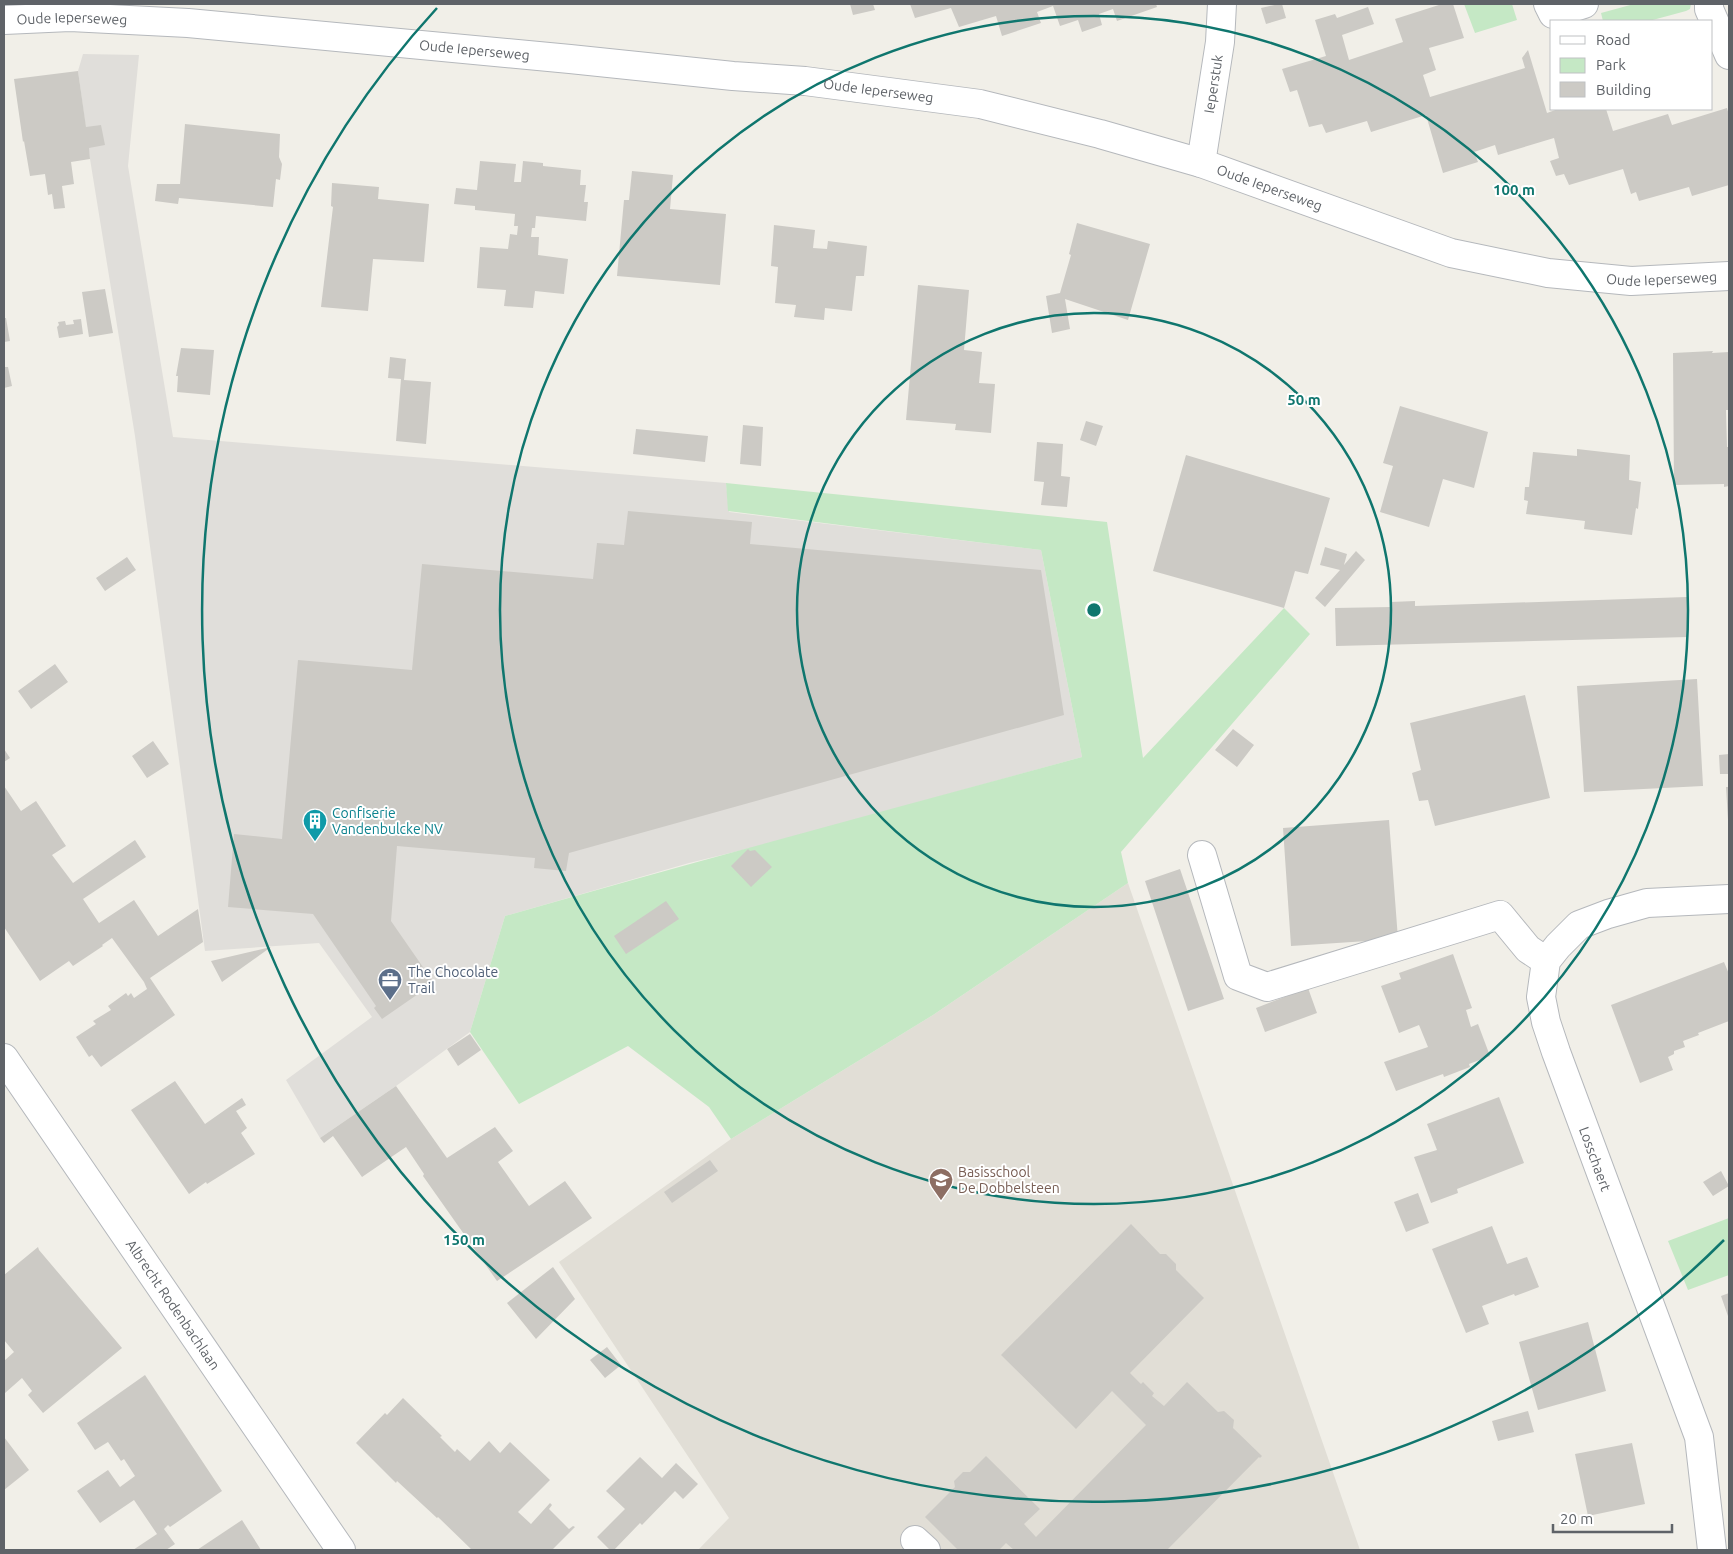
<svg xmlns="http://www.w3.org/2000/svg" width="1733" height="1554" viewBox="0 0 1733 1554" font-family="Ubuntu,sans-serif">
	<rect width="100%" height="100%" fill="#f1efe8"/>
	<path fill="#e0deda" d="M 83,54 L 139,55 L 128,166 L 173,437 L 726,483 L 729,512 L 1041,550 L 1082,757 L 759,846 L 689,863 L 505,916 L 470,1032 L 396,1086 L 320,1138 L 286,1080 L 372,1017 L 319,943 L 205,951 L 135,436 L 90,159 L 78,71 Z"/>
	<path fill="#e1ded6" d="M 1128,883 L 1360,1550 L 698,1550 L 729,1518 L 559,1262 L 731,1139 L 933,1015 Z"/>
	<path fill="#c5e8c5" d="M 1464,4 L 1512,4 L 1517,20 L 1475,33 Z
		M 1634,4 L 1691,4 L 1690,9 L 1686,11 L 1649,21 L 1603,21 L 1601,13 Z
		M 726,483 L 1107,522 L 1143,758 L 1284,608 L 1310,634 L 1121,852 L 1128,883 L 933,1015 L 731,1139 L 709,1107 L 628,1046 L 519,1104 L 470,1032 L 505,916 C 697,861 889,810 1082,757 L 1041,550 L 728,511 Z
		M 1729,1218 L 1729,1275 L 1688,1290 L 1668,1241 Z"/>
	<path fill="#cccac5" d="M 850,4 L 873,4 L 875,10 L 853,15 Z
		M 910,4 L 1156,4 L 1157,7 L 1117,21 L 1113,9 L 1099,14 L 1102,25 L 1082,32 L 1078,20 L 1060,26 L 1053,6 L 1037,12 L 1041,23 L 1002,36 L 996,16 L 959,27 L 951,8 L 915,18 Z
		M 1279,4 L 1282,4 L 1286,18 L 1266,24 L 1261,8 Z
		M 1442,4 L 1453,4 L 1464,38 L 1429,48 L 1436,70 L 1423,75 L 1430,97 L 1525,68 L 1522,58 L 1528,50 L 1547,113 L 1558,109 L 1606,109 L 1613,131 L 1668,114 L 1672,125 L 1727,108 L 1729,115 L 1729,185 L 1692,196 L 1689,187 L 1639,201 L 1636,192 L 1631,194 L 1623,169 L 1569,185 L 1564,174 L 1556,176 L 1550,161 L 1559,158 L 1554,138 L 1498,155 L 1495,145 L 1474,152 L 1478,162 L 1443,173 L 1426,115 L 1371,132 L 1367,121 L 1326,133 L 1322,124 L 1309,127 L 1297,90 L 1290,92 L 1282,69 L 1326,56 L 1315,20 L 1335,14 L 1337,18 L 1368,7 L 1374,24 L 1342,35 L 1349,60 L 1403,42 L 1395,19 Z
		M 78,71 L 86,127 L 101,125 L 105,145 L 89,148 L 90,159 L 71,162 L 74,184 L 62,186 L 65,208 L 54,209 L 52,194 L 48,195 L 45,174 L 30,176 L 24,141 L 23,142 L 14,79 Z
		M 185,124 L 280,134 L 279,157 L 282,164 L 280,180 L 276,179 L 273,207 L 179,198 L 178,204 L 155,201 L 157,184 L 180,184 Z
		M 480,161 L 516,164 L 514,182 L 521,182 L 523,161 L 543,163 L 543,166 L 581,170 L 580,185 L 586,185 L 584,202 L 588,202 L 586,221 L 536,216 L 535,228 L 532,228 L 531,237 L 539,237 L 538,255 L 568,259 L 564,294 L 535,291 L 533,308 L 504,306 L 506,290 L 477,288 L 480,247 L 508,249 L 510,234 L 517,235 L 518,226 L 514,226 L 515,214 L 475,210 L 475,206 L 454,204 L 456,188 L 477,190 Z
		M 632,171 L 673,175 L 670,209 L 726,214 L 720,285 L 617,276 L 624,200 L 629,200 Z
		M 332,183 L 379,187 L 378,199 L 429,204 L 424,262 L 373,259 L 368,311 L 321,307 L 333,207 L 331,206 Z
		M 1077,223 L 1150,244 L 1128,320 L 1065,299 L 1070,329 L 1052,333 L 1046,296 L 1060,293 L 1071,255 L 1069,254 Z
		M 774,225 L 815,230 L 813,248 L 827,249 L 828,241 L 867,246 L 864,276 L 856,276 L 852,311 L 825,308 L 824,320 L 794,317 L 796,305 L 775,303 L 778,267 L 771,266 Z
		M 918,285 L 969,290 L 964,350 L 982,352 L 979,383 L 995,384 L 991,433 L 955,430 L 956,424 L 906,420 Z
		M 105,289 L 113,333 L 89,337 L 82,292 Z
		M 4,318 L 6,318 L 10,341 L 4,342 Z
		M 81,319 L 83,334 L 59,338 L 57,327 L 59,325 L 58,322 L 65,321 L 66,325 L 74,324 L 73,320 Z
		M 181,348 L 214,350 L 210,395 L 177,392 L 178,376 L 176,376 Z
		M 1713,351 L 1712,353 L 1729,352 L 1729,410 L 1726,410 L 1727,447 L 1729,447 L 1729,486 L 1724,487 L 1724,484 L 1674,485 L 1673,353 Z
		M 390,357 L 406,359 L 404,380 L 431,382 L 426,444 L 396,441 L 401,379 L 388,378 Z
		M 4,367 L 8,367 L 12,386 L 4,388 Z
		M 1400,406 L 1488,432 L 1474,488 L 1443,479 L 1429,527 L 1380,512 L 1393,466 L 1383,463 Z
		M 1086,421 L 1103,426 L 1096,446 L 1080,440 Z
		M 743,425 L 763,427 L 761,466 L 740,464 Z
		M 636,429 L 708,436 L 705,462 L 633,454 Z
		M 1037,442 L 1063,444 L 1061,476 L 1070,477 L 1067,507 L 1041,505 L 1044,482 L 1034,481 Z
		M 1577,449 L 1630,455 L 1629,480 L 1641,482 L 1638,509 L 1636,508 L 1632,535 L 1584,529 L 1585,521 L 1526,514 L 1528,501 L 1524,500 L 1525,487 L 1529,487 L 1533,452 L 1577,456 Z
		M 1186,455 L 1330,498 L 1308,574 L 1295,571 L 1284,608 L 1153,571 Z
		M 628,511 L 752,522 L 750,544 L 1041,570 L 1064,715 L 569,853 L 566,871 L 534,868 L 535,858 L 397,846 L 391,921 L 434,983 L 382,1019 L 374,1008 L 376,1006 L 313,914 L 228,907 L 234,834 L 282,839 L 298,660 L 412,670 L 422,564 L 593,579 L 597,543 L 624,545 Z
		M 1325,547 L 1347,554 L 1344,565 L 1356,551 L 1365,560 L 1325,607 L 1315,598 L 1340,570 L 1320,565 Z
		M 127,557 L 136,570 L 105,591 L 96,578 Z
		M 1687,597 L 1688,637 L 1336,646 L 1335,608 L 1391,607 L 1391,602 L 1415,601 L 1415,606 Z
		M 55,664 L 68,682 L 31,709 L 18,691 Z
		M 1697,679 L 1703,786 L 1584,792 L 1577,686 Z
		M 1525,695 L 1550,798 L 1435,826 L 1428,800 L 1419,801 L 1412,773 L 1421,770 L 1410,723 Z
		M 1233,729 L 1254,745 L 1237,767 L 1215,750 Z
		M 153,741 L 169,764 L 147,778 L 132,756 Z
		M 4,749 L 10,758 L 4,762 Z
		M 1729,754 L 1729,774 L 1720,774 L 1719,755 Z
		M 4,786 L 21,811 L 36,801 L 66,846 L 52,855 L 73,883 L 135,840 L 146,857 L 83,899 L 99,923 L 134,900 L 158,936 L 198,909 L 203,942 L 150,978 L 175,1015 L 101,1067 L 92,1055 L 89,1057 L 76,1037 L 96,1024 L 93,1021 L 111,1010 L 108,1006 L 126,993 L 128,996 L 131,993 L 134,998 L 147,989 L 144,982 L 112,938 L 102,945 L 103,946 L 73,966 L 69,961 L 40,981 L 4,927 Z
		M 1726,787 L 1729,787 L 1729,820 L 1728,820 Z
		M 1389,820 L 1398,939 L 1291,946 L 1283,828 Z
		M 748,849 L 750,851 L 755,850 L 772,867 L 751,887 L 731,866 Z
		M 1180,869 L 1224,999 L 1188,1011 L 1145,881 Z
		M 666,901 L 679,919 L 626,954 L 614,936 Z
		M 271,947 L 222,982 L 211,961 Z
		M 1453,954 L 1472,1008 L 1466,1010 L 1471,1027 L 1478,1024 L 1490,1056 L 1469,1064 L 1470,1067 L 1444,1077 L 1443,1074 L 1396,1091 L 1384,1062 L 1428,1047 L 1419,1025 L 1399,1033 L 1381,986 L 1401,979 L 1399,973 Z
		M 1724,962 L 1729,974 L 1729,1021 L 1698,1033 L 1699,1035 L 1683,1041 L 1685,1047 L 1674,1051 L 1674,1054 L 1668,1057 L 1673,1070 L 1640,1083 L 1611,1005 Z
		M 1308,988 L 1317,1013 L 1265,1032 L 1256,1008 Z
		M 470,1034 L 481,1050 L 458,1066 L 447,1049 Z
		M 175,1081 L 205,1124 L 242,1098 L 246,1105 L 236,1111 L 247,1128 L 241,1133 L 255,1154 L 207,1184 L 206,1182 L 189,1194 L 131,1110 Z
		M 396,1086 L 447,1158 L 495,1127 L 513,1151 L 498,1162 L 529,1206 L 565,1181 L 592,1218 L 497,1281 L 423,1176 L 424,1174 L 406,1147 L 362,1177 L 333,1136 L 324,1143 L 320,1138 Z
		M 1499,1097 L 1524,1163 L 1457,1189 L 1458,1193 L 1431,1203 L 1414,1157 L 1437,1150 L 1427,1124 Z
		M 710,1160 L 718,1171 L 672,1203 L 664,1192 Z
		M 1721,1171 L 1729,1186 L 1713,1196 L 1703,1182 Z
		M 1418,1193 L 1429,1223 L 1406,1232 L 1394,1202 Z
		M 1131,1224 L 1160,1254 L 1166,1254 L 1176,1264 L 1176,1270 L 1204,1298 L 1130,1373 L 1141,1384 L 1143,1382 L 1154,1393 L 1152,1396 L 1164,1406 L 1187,1382 L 1218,1412 L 1224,1411 L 1234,1420 L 1233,1428 L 1262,1456 L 1260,1458 L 1259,1457 L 1167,1550 L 1014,1550 L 1006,1543 L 999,1550 L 958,1550 L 925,1517 L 955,1487 L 954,1481 L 963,1472 L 970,1472 L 986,1456 L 1040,1509 L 1024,1524 L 1036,1537 L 1146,1425 L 1112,1391 L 1076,1429 L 1001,1355 Z
		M 1492,1226 L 1507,1264 L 1527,1257 L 1539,1287 L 1515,1296 L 1514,1294 L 1482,1306 L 1489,1324 L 1466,1333 L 1432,1249 Z
		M 38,1247 L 39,1250 L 122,1348 L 43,1413 L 28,1395 L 32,1391 L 22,1378 L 5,1393 L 4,1392 L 4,1361 L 14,1352 L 4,1340 L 4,1275 Z
		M 553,1267 L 575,1299 L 536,1339 L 507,1303 Z
		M 1729,1293 L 1729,1319 L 1721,1296 Z
		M 1588,1322 L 1606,1391 L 1538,1410 L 1519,1342 Z
		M 607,1347 L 621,1365 L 605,1378 L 590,1360 Z
		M 145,1375 L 222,1491 L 170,1527 L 168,1525 L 164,1529 L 175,1544 L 166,1550 L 133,1550 L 157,1534 L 134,1500 L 100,1523 L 77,1491 L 108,1470 L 120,1487 L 135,1476 L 124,1459 L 121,1461 L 108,1442 L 95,1450 L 77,1423 Z
		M 403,1398 L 442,1436 L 440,1437 L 455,1452 L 457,1449 L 470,1461 L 489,1441 L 500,1453 L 510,1442 L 550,1480 L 518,1512 L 531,1524 L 550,1503 L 552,1505 L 549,1509 L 569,1529 L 573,1526 L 575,1527 L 552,1550 L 472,1550 L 438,1517 L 437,1518 L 397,1481 L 396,1483 L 356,1443 L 385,1413 L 387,1415 Z
		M 1528,1411 L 1534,1432 L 1498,1441 L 1492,1421 Z
		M 4,1437 L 29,1470 L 4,1490 Z
		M 1632,1443 L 1645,1504 L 1588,1516 L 1575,1454 Z
		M 640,1457 L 662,1478 L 676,1463 L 698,1484 L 683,1499 L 675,1491 L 642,1525 L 640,1523 L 614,1550 L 610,1550 L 597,1537 L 625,1509 L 606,1491 Z
		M 242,1520 L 261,1550 L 197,1550 Z"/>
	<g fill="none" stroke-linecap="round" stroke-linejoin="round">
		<defs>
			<g id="minor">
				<path d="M 1548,4 L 1553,14 L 1584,4"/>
				<path d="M 1709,4 L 1709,9 L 1729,55"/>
				<path id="s1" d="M 4,20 L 70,17 L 188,23 L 570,59 L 733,76 L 805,81 L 980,104 L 1100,134 L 1201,163 L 1451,253 L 1548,273 L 1631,281 L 1729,276"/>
				<path id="s2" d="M 1201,163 L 1220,42 L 1222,4"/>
				<path d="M 1202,855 L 1238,976 L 1267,987 L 1500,915 L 1528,949 L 1546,961"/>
				<path id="s3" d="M 4,1058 L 341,1550"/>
				<path d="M 915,1540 L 926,1550"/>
				<path d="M 1712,1550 L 1699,1437 L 1556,1052 L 1546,1022 L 1541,997 L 1546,961 L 1558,946 L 1579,925 L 1608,914 L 1647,903 L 1729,899"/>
			</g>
		</defs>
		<use href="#minor" stroke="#b5b8bc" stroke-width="30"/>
		<use href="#minor" stroke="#fff" stroke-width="28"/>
	</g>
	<g fill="none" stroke="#0f766e" stroke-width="2.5">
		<circle cx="1094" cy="610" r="297"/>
		<circle cx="1094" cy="610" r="594"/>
		<path d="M1724 1240A891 891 0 0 1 437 8"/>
	</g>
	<defs>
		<symbol id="building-pin" viewBox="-11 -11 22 30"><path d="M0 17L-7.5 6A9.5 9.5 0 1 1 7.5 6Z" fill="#0f9aa8" stroke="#fff"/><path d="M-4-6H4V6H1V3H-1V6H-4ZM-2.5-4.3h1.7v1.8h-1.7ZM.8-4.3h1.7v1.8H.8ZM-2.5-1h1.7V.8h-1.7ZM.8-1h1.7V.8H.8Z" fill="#fff"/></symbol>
		<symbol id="office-pin" viewBox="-11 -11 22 30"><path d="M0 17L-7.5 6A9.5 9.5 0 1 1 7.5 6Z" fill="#5c6f8a" stroke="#fff"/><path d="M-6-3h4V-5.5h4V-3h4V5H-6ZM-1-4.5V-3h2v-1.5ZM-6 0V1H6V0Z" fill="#fff"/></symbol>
		<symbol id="school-pin" viewBox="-11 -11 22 30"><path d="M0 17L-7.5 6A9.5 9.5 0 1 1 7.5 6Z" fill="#8d6e63" stroke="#fff"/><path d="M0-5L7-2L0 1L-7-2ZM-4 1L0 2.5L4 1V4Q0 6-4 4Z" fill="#fff"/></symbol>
	</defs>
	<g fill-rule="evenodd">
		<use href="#building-pin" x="301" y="807" width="28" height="38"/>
		<use href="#office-pin" x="376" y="966" width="28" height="38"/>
		<use href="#school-pin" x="927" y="1166" width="28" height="38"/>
	</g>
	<g text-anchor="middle" stroke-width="4" stroke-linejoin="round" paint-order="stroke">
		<g font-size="14" fill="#5f6368" stroke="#fff">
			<text dy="5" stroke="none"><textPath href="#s1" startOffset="68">Oude Ieperseweg</textPath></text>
			<text dy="5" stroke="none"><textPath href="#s1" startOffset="472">Oude Ieperseweg</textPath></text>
			<text dy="5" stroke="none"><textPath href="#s2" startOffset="80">Ieperstuk</textPath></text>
			<text dy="5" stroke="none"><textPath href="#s1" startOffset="878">Oude Ieperseweg</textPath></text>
			<text dy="5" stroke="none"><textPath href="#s1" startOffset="1282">Oude Ieperseweg</textPath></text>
			<text dy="5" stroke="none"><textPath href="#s1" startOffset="1688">Oude Ieperseweg</textPath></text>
			<text transform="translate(1595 1159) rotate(70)" y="5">Losschaert</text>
			<text dy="5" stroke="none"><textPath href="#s3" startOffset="299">Albrecht Rodenbachlaan</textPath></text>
		</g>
		<g font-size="14" fill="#0d838f" stroke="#fff" text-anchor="start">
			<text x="332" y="818">Confiserie<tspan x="332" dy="16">Vandenbulcke NV</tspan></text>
		</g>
		<g font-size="14" fill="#4e5e75" stroke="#fff" text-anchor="start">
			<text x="408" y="977">The Chocolate<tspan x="408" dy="16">Trail</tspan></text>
		</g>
		<g font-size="14" fill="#785e54" stroke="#fff" text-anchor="start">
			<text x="958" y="1177">Basisschool<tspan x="958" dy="16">De Dobbelsteen</tspan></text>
		</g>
	</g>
	<circle cx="1094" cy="610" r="8" fill="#0f766e" stroke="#fff" stroke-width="2.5"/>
	<g font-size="15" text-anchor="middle" font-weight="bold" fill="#0f766e" stroke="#fff" stroke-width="4" stroke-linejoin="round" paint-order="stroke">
		<text x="1514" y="195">100 m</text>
		<text x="1304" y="405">50 m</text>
		<text x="464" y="1245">150 m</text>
	</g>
	<rect width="1733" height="1554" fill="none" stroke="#5f6368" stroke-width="10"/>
	<rect x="1550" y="20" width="162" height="90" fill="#ffffff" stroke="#bfc1c3"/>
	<rect x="1560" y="36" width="25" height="8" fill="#ffffff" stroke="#bfc1c3"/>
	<text x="1596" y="45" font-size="15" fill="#5f6368">Road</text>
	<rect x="1560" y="58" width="25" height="15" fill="#c5e8c5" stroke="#bfc1c3"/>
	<text x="1596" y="70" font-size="15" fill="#5f6368">Park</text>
	<rect x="1560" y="82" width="25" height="15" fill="#cccac5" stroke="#bfc1c3"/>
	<text x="1596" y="95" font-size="15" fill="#5f6368">Building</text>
	<path d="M1553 1524v8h119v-8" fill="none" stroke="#5f6368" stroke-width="2.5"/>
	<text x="1560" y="1524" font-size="15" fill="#5f6368" stroke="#ffffff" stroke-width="4" paint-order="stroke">20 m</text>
</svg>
